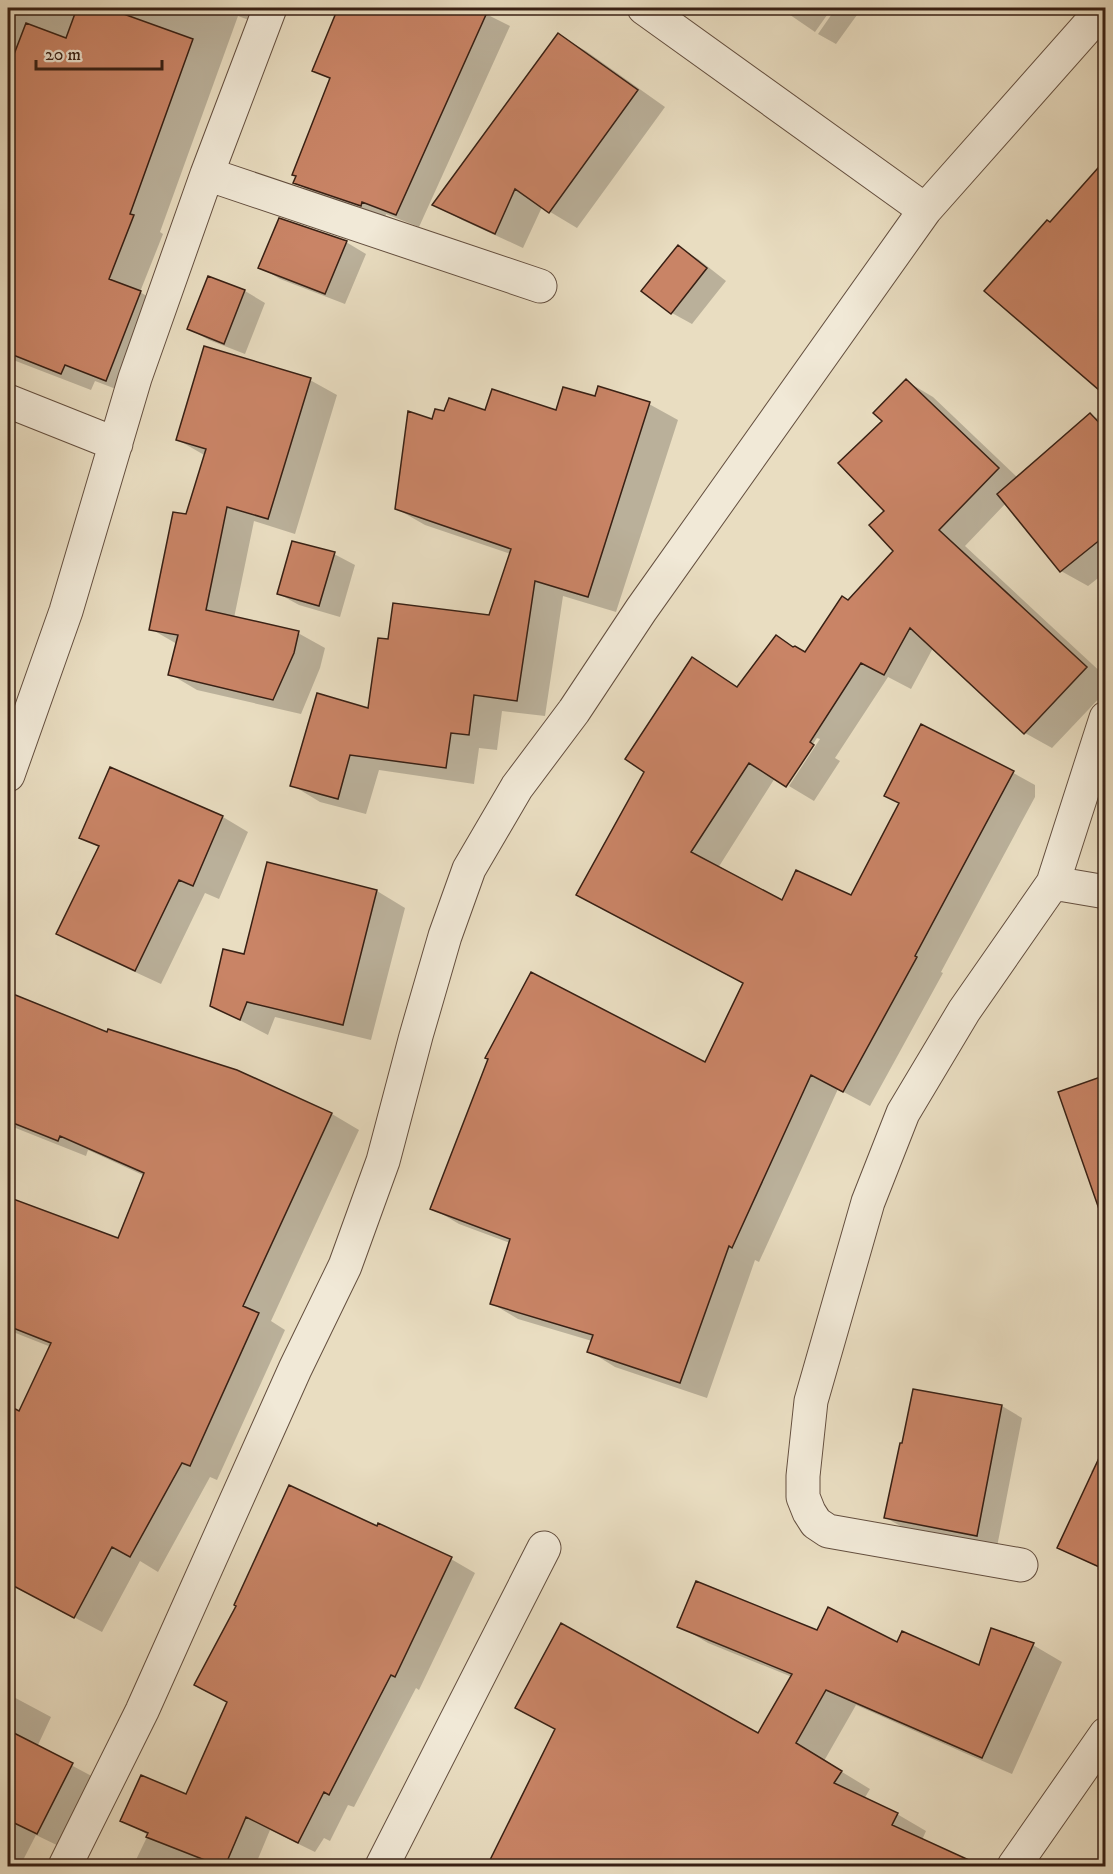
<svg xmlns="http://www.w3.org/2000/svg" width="1113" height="1874" viewBox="0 0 1113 1874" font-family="'IM FELL DW Pica',serif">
	<rect width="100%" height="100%" fill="#e9ddc1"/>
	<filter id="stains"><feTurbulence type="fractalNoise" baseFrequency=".00333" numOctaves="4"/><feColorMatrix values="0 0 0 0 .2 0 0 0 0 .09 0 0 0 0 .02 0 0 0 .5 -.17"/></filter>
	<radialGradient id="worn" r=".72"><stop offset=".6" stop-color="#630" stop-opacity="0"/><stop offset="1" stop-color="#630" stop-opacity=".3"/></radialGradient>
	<path fill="#0003" d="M 12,8 L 253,8 L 249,20 L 238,16 L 160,232 L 163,234 L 140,292 L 170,310 L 137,397 L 95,381 L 91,390 L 8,358 L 8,16 Z
		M 340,8 L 474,8 L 510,26 L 419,227 L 386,214 L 385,218 L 319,196 L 295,183 L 331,80 L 314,70 Z
		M 780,8 L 832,8 L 815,32 Z
		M 836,8 L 862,8 L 836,44 L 818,34 Z
		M 558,35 L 586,51 L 665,107 L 577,228 L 542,207 L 523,248 L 462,220 L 434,204 Z
		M 346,242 L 366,254 L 345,304 L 280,279 L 260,267 Z
		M 678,247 L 698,259 L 726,281 L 692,324 L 672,313 L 643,291 Z
		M 209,278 L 245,291 L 265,303 L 245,354 L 209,340 L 189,329 Z
		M 310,380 L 337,395 L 295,534 L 254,521 L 234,618 L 298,633 L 325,648 L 320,668 L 301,714 L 197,690 L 170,674 L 177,644 L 151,629 L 206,456 L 178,440 Z
		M 906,381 L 933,397 L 1018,478 L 1091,415 L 1106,423 L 1106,572 L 1088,586 L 1061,571 L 1006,503 L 965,546 L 1106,677 L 1106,691 L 1052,748 L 1025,733 L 933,648 L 911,689 L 888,677 L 835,758 L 840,761 L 814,801 L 789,786 L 820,739 L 817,738 L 786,785 L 775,778 L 718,868 L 782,902 L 851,897 L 1008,770 L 1035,785 L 1035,797 L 941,972 L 943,973 L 870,1106 L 838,1089 L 759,1262 L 755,1260 L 707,1398 L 615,1367 L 589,1351 L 592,1341 L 518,1319 L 491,1303 L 510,1243 L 459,1224 L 432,1208 L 705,1064 L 744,984 L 605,910 L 646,771 L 692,659 L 738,687 L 776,637 L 805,653 L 895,551 L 886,511 L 884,421 Z
		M 599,388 L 649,404 L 678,420 L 616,612 L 563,596 L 545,716 L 502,711 L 497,750 L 479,748 L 474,784 L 379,770 L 366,814 L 320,802 L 292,785 L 369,710 L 390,641 L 490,617 L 511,554 L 425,525 L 397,509 L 433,421 L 445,413 L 557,412 L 596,398 Z
		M 293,543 L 334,554 L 355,565 L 340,617 L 299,605 L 279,594 Z
		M 110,769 L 223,817 L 248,832 L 219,899 L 205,893 L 161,984 L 83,948 L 58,933 L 100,848 L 81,837 Z
		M 377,891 L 405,908 L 371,1040 L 275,1017 L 268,1035 L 211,1005 L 245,956 Z
		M 8,994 L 109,1034 L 237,1071 L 332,1114 L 359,1130 L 271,1321 L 285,1330 L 217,1480 L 210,1477 L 158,1572 L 140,1561 L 102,1632 L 47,1603 L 22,1583 L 8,1577 L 8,1407 L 20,1413 L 51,1347 L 8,1330 L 8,1199 L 118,1240 L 145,1176 L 88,1150 L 86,1156 L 8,1125 Z
		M 1106,1077 L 1106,1223 L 1060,1093 Z
		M 1002,1406 L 1022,1418 L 997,1547 L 906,1529 L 886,1518 L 904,1445 Z
		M 1106,1446 L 1106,1571 L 1059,1548 L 1093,1473 L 1091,1472 Z
		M 378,1528 L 451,1559 L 475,1573 L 419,1690 L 416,1688 L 354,1807 L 348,1805 L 330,1841 L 324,1838 L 315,1852 L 270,1830 L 255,1866 L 133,1866 L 148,1835 L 122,1820 L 186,1796 Z
		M 679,1626 L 817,1632 L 898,1644 L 980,1667 L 1033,1645 L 1062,1662 L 1012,1774 L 856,1705 L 824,1761 L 870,1789 L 864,1799 L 897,1814 L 926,1831 L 922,1840 L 961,1862 L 959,1866 L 489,1866 L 557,1730 L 759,1735 L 792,1677 L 708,1643 Z
		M 8,1694 L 51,1717 L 37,1747 L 101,1781 L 67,1850 L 36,1835 L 20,1866 L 8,1866 Z"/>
	<path fill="#c98466" stroke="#382014" stroke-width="1.5" d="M 77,8 L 107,8 L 193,39 L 130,214 L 134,215 L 109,279 L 141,291 L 106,381 L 65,365 L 61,374 L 8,353 L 8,70 L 26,23 L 66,38 Z
		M 338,8 L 489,8 L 396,215 L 362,202 L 361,206 L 293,183 L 296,176 L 292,175 L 330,78 L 312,71 Z
		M 558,33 L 638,90 L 549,213 L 515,189 L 495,234 L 432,205 Z
		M 1106,159 L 1106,396 L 984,291 L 1047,220 L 1050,222 Z
		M 279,218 L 347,241 L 325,294 L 258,268 Z
		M 678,245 L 707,268 L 671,314 L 641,291 Z
		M 208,276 L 245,290 L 224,344 L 187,329 Z
		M 204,346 L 311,378 L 268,519 L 227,507 L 206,610 L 299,631 L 294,653 L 273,700 L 168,675 L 178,635 L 149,630 L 173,512 L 186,514 L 206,449 L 176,440 Z
		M 906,379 L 999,468 L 939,530 L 1087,667 L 1024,734 L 910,628 L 884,675 L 861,663 L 810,742 L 814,745 L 786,787 L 749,763 L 691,852 L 782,900 L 796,870 L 851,895 L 899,803 L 884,796 L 921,724 L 1014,771 L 915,956 L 917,957 L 843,1092 L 811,1075 L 732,1248 L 729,1246 L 680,1383 L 587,1352 L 593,1335 L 490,1304 L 510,1239 L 430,1209 L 488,1059 L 485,1058 L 531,972 L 705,1062 L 743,983 L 576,895 L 644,772 L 625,759 L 692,657 L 737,687 L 776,635 L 793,647 L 795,646 L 805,652 L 842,596 L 848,600 L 893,551 L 869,525 L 884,511 L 838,463 L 882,421 L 873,413 Z
		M 598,386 L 650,402 L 588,597 L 535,581 L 517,701 L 474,695 L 469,735 L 451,733 L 446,768 L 350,755 L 338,799 L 290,786 L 317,693 L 368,708 L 378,638 L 388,639 L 393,603 L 489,615 L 511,549 L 395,509 L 408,411 L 432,419 L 435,409 L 444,411 L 449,398 L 485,410 L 492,389 L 556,410 L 563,387 L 595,396 Z
		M 1090,413 L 1106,430 L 1106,535 L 1060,572 L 997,494 Z
		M 292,541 L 335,552 L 319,606 L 277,594 Z
		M 110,767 L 223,816 L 193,886 L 179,880 L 135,971 L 56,934 L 99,846 L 79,838 Z
		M 267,862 L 377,890 L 343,1025 L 247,1002 L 240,1020 L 210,1006 L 223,949 L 244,954 Z
		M 8,992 L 107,1032 L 108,1029 L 237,1070 L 332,1113 L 243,1306 L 259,1313 L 190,1466 L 182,1463 L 130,1557 L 112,1547 L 74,1618 L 8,1583 L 8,1405 L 19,1411 L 51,1343 L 8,1326 L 8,1197 L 118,1238 L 144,1173 L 60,1136 L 58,1141 L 8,1121 Z
		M 1106,1075 L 1106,1211 L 1100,1212 L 1058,1092 Z
		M 913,1389 L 1002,1405 L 977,1536 L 884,1518 L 900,1443 L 902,1443 Z
		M 1106,1443 L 1106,1570 L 1057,1548 Z
		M 289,1485 L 377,1526 L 378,1523 L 452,1557 L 395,1677 L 391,1675 L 329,1795 L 324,1792 L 298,1843 L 246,1817 L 225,1866 L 220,1866 L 146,1837 L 148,1833 L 120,1821 L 141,1775 L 186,1794 L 227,1702 L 194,1685 L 236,1606 L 234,1605 Z
		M 696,1581 L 817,1630 L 828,1607 L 897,1642 L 902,1631 L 979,1665 L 991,1628 L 1034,1643 L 982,1758 L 826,1690 L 796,1743 L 842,1771 L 834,1783 L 898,1813 L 892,1825 L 982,1866 L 487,1866 L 555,1729 L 515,1708 L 561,1623 L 758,1733 L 792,1674 L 677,1627 Z
		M 8,1730 L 73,1763 L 37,1834 L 8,1820 Z"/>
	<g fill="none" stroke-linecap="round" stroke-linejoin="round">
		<defs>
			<path id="street" d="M 644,8 L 925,210
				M 207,174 L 540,286
				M 8,401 L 116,444
				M 8,775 L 66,611 L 135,378 L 207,174 L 270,8
				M 1053,883 L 1106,892
				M 1021,1565 L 828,1531 L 816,1523 L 809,1512 L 803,1497 L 803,1476 L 811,1401 L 868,1202 L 903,1113 L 964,1011 L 1053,883 L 1106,718
				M 65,1866 L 142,1711 L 295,1369 L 345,1266 L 383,1161 L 416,1036 L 445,936 L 469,869 L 517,787 L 574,711 L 641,610 L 925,210 L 1104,8
				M 382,1866 L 544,1548
				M 1014,1866 L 1106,1734"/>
		</defs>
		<use href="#street" stroke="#644f3f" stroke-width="35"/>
		<use href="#street" stroke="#f1e9d7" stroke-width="33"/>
	</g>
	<rect width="1113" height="1874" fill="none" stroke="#e9ddc1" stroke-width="30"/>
	<rect x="9" y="9" width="1095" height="1856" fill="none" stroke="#382014" stroke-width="3"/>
	<rect x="15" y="15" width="1083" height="1844" fill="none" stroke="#382014" stroke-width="1.5"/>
	<path d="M36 60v9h126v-9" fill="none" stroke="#382014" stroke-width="3"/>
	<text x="45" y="60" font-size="18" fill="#382014" stroke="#f1e9d7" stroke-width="4.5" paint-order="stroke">20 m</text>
	<rect width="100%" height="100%" filter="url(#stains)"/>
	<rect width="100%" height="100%" fill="url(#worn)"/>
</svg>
